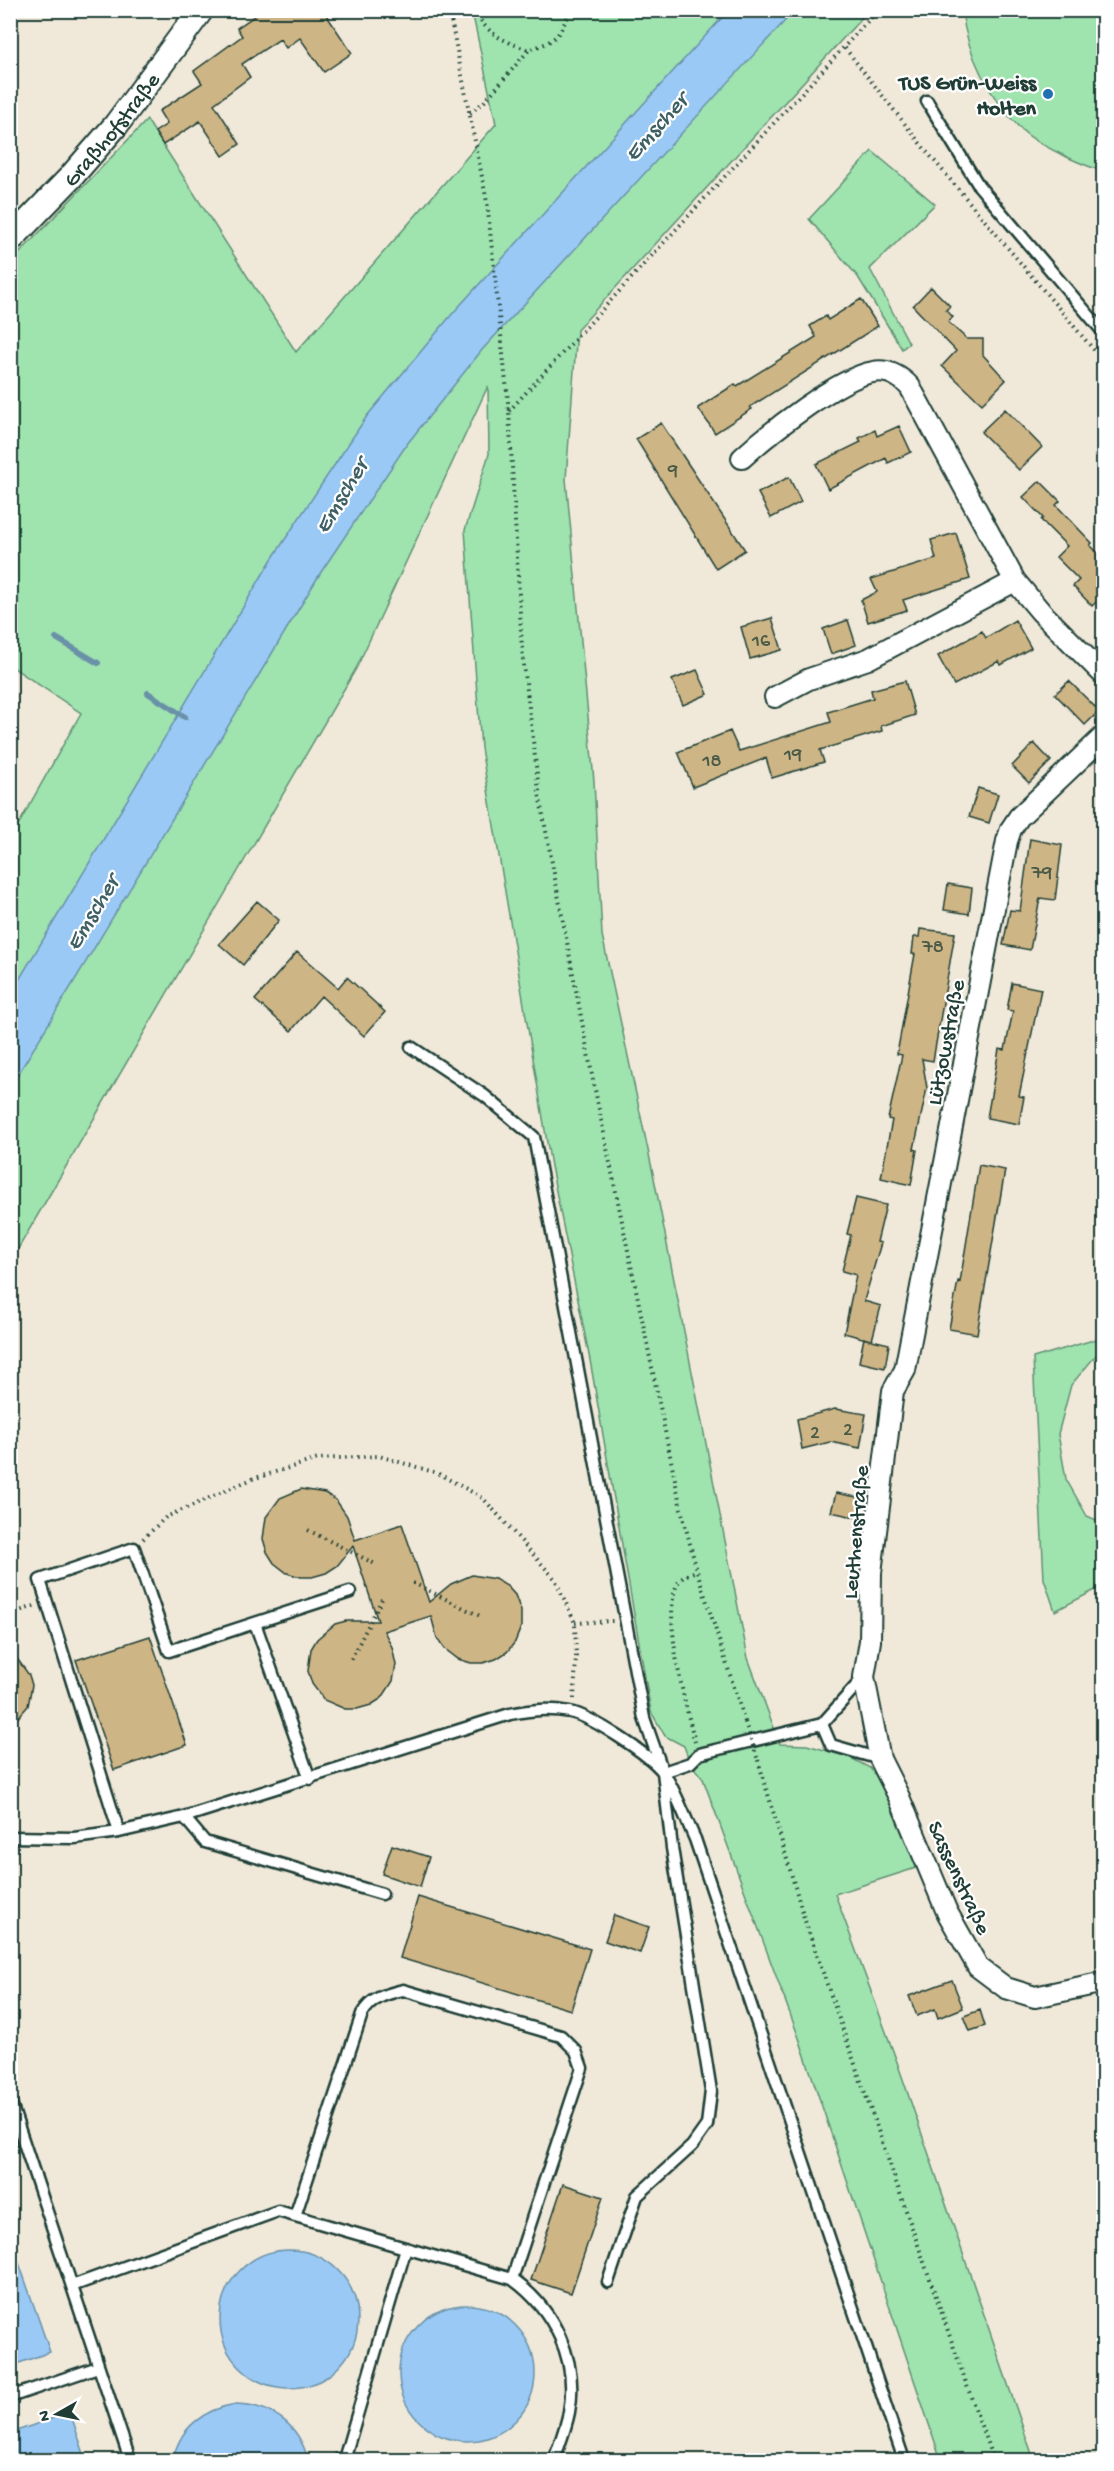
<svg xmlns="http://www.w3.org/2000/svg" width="1114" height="2471" viewBox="0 0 1114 2471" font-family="'Gochi Hand',sans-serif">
	<rect width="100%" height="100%" fill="#f0e9da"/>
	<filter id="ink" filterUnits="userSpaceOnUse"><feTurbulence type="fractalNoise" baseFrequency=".0167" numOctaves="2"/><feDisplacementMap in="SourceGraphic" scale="12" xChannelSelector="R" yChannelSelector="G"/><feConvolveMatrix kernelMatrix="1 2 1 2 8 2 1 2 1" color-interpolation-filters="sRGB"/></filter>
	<g filter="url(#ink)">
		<path fill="#9fe3af" stroke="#5f9072" stroke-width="1.5" d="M 472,11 L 868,11 L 577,330 L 566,479 L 594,781 L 602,935 L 654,1178 L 748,1658 L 780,1744 L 807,1745 L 849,1757 L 870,1768 L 887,1790 L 919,1867 L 835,1894 L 896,2059 L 1034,2460 L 941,2460 L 799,2038 L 703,1779 L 690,1763 L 684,1746 L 665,1736 L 651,1712 L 590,1360 L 551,1166 L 481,748 L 465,530 L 489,454 L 488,386 L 357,667 L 11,1261 L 11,838 L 81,713 L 11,666 L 11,262 L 147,120 L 296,352 L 496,124 Z
			M 962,11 L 1103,11 L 1103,171 C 1084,166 1035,144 1021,129 C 989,98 967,54 962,11 Z
			M 872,151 L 935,204 L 870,269 L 909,343 L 902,349 L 858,277 L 809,219 Z
			M 1103,1337 L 1103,1347 L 1071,1385 L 1058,1434 L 1066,1479 L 1087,1516 L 1103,1523 L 1103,1586 L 1055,1611 L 1044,1579 L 1033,1358 Z"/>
		<path fill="#9ac9f5" stroke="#6991a8" stroke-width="1.5" d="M 728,11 L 794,11 L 482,350 L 407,444 L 321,572 L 11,1086 L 11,993 L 272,559 L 367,416 L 453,313 Z
			M 10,2237 L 50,2352 L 11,2366 L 10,2366 Z
			M220 2319a69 69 0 1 1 138 0a69 69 0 1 1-138 0Z
			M399 2373a68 68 0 1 1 136 0a68 68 0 1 1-136 0Z
			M 236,2404 C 272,2405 299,2424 308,2460 L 173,2460 C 179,2428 204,2409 236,2404 Z
			M 70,2412 L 86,2460 L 11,2460 L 11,2433 Z"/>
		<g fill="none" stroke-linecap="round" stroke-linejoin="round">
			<path stroke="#6991a8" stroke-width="6" d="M 56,638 L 98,663
				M 148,693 L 185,717"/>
		</g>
		<path fill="#ceb585" stroke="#1f3d34" stroke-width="1.5" d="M 263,10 L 323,10 L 352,53 L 324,72 L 300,38 L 286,48 L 280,39 L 242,64 L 250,77 L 214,104 L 240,144 L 223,156 L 200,121 L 163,145 L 155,132 L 167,124 L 159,111 L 202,83 L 194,71 L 242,36 L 237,28 Z
			M 931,287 L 950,306 L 946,310 L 953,317 L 948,322 L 967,339 L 983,339 L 983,355 L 1006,380 L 982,404 L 942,366 L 956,351 L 913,306 Z
			M 861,299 L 878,326 L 750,407 L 752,409 L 715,433 L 698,408 L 735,384 L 737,386 L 816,337 L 810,326 L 826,316 L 828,320 Z
			M 1005,409 L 1042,447 L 1019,470 L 981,432 Z
			M 661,423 L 745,550 L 716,569 L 636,439 Z
			M 899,426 L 911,452 L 888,463 L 886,458 L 828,489 L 816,464 L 861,442 L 859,438 L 875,430 L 877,436 Z
			M 789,477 L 801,502 L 771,518 L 758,493 Z
			M 1040,481 L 1060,501 L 1056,505 L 1092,543 L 1090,545 L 1104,559 L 1104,595 L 1092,606 L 1073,586 L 1079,580 L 1056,557 L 1067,546 L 1041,520 L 1043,518 L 1023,497 Z
			M 956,533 L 970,579 L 903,600 L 907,610 L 868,622 L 861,600 L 877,592 L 871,579 L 936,559 L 931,540 Z
			M 772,618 L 782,650 L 750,659 L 741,627 Z
			M 848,620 L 856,645 L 831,654 L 823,629 Z
			M 1015,620 L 1031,648 L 1001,665 L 999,661 L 954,685 L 938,656 L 982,631 L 986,638 Z
			M 697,670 L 708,694 L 683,705 L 672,680 Z
			M 905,681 L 915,715 L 881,726 L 882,731 L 820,750 L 824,762 L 772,778 L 766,758 L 693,787 L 678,752 L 730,731 L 739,751 L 831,722 L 828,712 L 873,698 L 871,690 Z
			M 1069,681 L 1099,711 L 1085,725 L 1055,694 Z
			M 1034,743 L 1051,761 L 1029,783 L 1012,766 Z
			M 978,788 L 998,794 L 989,823 L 969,817 Z
			M 1030,839 L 1062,845 L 1055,900 L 1040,898 L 1030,950 L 1003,945 L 1010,910 L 1020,911 Z
			M 948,884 L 972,888 L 969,914 L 944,910 Z
			M 257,901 L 279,920 L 243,965 L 219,944 Z
			M 920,929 L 955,933 L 933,1061 L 922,1059 L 927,1088 L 914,1149 L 917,1150 L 911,1185 L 881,1178 L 892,1120 L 888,1119 L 902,1055 L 897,1054 L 915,954 L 912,954 L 914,937 L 919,937 Z
			M 297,952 L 338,988 L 347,977 L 385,1012 L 364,1036 L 321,996 L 291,1031 L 255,1000 Z
			M 1012,983 L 1041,989 L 1019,1096 L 1024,1097 L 1019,1124 L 987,1118 L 999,1049 L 1005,1050 L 1013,1011 L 1007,1010 Z
			M 979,1165 L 1005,1170 L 977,1334 L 949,1329 L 958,1281 L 960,1282 Z
			M 856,1198 L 886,1205 L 877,1242 L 881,1243 L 864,1301 L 881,1306 L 872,1340 L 889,1344 L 885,1368 L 859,1362 L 864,1338 L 870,1340 L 844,1333 L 856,1275 L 842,1271 L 851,1235 L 847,1234 Z
			M 835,1409 L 866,1414 L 860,1448 L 830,1442 L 802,1449 L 797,1419 Z
			M 301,1489 L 325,1493 L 336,1500 L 347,1516 L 355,1540 L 402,1524 L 429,1602 L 451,1584 L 472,1575 L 495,1579 L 507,1586 L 515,1595 L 521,1611 L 521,1627 L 515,1642 L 507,1652 L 496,1659 L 483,1663 L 471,1663 L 458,1659 L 445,1649 L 437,1638 L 431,1616 L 384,1631 L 392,1647 L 396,1665 L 393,1681 L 382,1698 L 371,1705 L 357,1709 L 345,1709 L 324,1700 L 312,1684 L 308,1671 L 311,1649 L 317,1639 L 335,1624 L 346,1621 L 378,1621 L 353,1546 L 337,1566 L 326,1573 L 312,1577 L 301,1577 L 287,1573 L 274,1563 L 267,1552 L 263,1539 L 266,1517 L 280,1498 Z
			M 836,1493 L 862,1498 L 859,1518 L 831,1512 Z
			M 150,1636 L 187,1745 L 114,1770 L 76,1660 Z
			M 10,1649 L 29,1675 L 32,1685 L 28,1706 L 10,1727 Z
			M 392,1845 L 429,1857 L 420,1887 L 382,1874 Z
			M 418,1897 L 590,1949 L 571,2010 L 400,1958 Z
			M 614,1915 L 649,1927 L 640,1953 L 605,1941 Z
			M 952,1980 L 963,2008 L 938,2018 L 935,2009 L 917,2016 L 909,1996 Z
			M 980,2010 L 985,2026 L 970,2031 L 964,2016 Z
			M 563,2184 L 603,2197 L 571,2293 L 531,2280 Z"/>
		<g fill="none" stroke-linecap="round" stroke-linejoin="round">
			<defs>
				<path id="service" d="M 927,101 L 979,186 L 1104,333
					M 411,1047 L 485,1096 L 534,1137 L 644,1718 L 663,1772 L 672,1848 L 711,2091 L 707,2125 L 692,2146 L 637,2196 L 608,2282
					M 255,1623 L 310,1779
					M 864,1677 L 822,1724 L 831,1745 L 880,1759
					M 663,1772 L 690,1763 L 699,1754 L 822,1724
					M 184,1817 L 205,1842 L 382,1894
					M 119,1832 L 40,1580 L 134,1548 L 169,1651 L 350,1592
					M 10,1837 L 74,1838 L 119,1832 L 184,1817 L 510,1714 C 531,1710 549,1708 570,1712 C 591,1716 650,1755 663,1772 C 674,1787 687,1822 695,1839 L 904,2460
					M 10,2101 L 130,2460
					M 295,2216 L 362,2014 C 371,1998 386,1994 403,1990 L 561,2036 L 576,2051 L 582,2068 L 512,2279
					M 72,2286 L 278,2211 L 512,2279 C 554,2309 579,2360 569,2412 C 566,2428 559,2445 554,2460
					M 10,2397 L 98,2367
					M 338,2460 L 345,2456 L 406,2248"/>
				<path id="minor" d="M 742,458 C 769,433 838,378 873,372 C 888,369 901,377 910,387 L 1015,581 L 1041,612 L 1104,675
					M 775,697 L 809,679 L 868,659 L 1015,581
					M 1104,736 L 1019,817 L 1011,829 L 1007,841 L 905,1370 L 893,1391 L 871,1573 L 870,1641 L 864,1677 L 880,1759 L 899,1797 L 947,1912 L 978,1967 L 1006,1988 L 1035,1997 L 1104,1982"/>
				<g id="tertiary">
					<path id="s1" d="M 10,240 L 70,178 L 116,125 L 201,10"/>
				</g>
			</defs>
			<use href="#service" stroke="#1f3d34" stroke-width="15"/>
			<use href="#minor" stroke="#1f3d34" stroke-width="24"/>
			<use href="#tertiary" stroke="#1f3d34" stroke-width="28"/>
			<path stroke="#1f3d34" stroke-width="4" stroke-dasharray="1.5 4.5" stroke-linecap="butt" d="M 449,10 L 487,202 L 509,411 L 522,649 L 540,799 L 593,1080 L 681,1509 L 697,1571 L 745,1722
				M 475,10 C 485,34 506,42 529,50
				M 845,48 L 927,152 L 1104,362
				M 470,113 L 484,102 L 529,50 L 547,43 L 557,36 L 572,10
				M 509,411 L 878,10
				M 308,1530 L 375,1564
				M 143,1539 L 166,1517 L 252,1479 L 318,1459 L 379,1456 L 437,1473 L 483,1498 L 555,1579 L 575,1623 L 576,1657 L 574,1699
				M 413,1583 L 480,1616
				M 10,1614 L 35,1606
				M 575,1623 L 613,1621
				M 351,1659 L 383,1597
				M 695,1742 C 686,1708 663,1619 676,1587 C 680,1577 688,1574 697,1571
				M 758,1760 L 805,1921 L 993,2460"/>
			<use href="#service" stroke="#fff" stroke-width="10"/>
			<use href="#minor" stroke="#fff" stroke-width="20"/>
			<use href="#tertiary" stroke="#fff" stroke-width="24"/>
			<path stroke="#1f3d34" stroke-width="4" stroke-dasharray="1.5 4.5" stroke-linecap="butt" d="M 745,1722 L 758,1760"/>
		</g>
	</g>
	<circle fill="#1f6fb2" stroke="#fff" stroke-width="2" cx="1048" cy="94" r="6"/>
	<g text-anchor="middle" stroke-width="4.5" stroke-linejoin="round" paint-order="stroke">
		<g font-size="20" fill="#4b5b48">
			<text x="673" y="476">9</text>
			<text x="761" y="646">16</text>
			<text x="793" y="760">19</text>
			<text x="712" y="766">18</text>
			<text x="1042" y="878">79</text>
			<text x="933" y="952">78</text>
			<text x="848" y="1435">2</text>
			<text x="815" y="1438">2</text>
		</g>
		<g font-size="22" font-weight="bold" fill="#1f3d34" stroke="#fff" text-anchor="end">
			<text x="1036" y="89">TUS Grün-Weiss<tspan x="1036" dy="25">Holten</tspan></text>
		</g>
		<g font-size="22" fill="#1f3d34" stroke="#fff">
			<text dy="8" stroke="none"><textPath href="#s1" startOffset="150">Graßhofstraße</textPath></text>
			<text transform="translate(944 1042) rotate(-79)" y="8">Lützowstraße</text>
			<text transform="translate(854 1532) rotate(-85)" y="8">Leuthenstraße</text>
			<text transform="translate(961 1877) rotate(65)" y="8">Sassenstraße</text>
		</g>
		<g font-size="24" font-style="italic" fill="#3e6064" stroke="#fff">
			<text transform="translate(655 126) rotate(-48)" y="8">Emscher</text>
			<text transform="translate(340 495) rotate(-59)" y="8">Emscher</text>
			<text transform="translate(91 912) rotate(-59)" y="8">Emscher</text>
		</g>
	</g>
	<rect width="1114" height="2471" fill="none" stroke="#fff" stroke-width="36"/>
	<rect x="18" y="18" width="1078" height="2435" fill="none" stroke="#1f3d34" stroke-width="2" filter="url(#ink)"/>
	<g transform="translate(57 2414) rotate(261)" stroke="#ffffff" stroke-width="4.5" paint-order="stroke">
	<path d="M0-4.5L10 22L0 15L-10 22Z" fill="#1f3d34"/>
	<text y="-9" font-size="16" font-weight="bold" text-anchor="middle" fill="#1f3d34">N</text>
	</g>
</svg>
